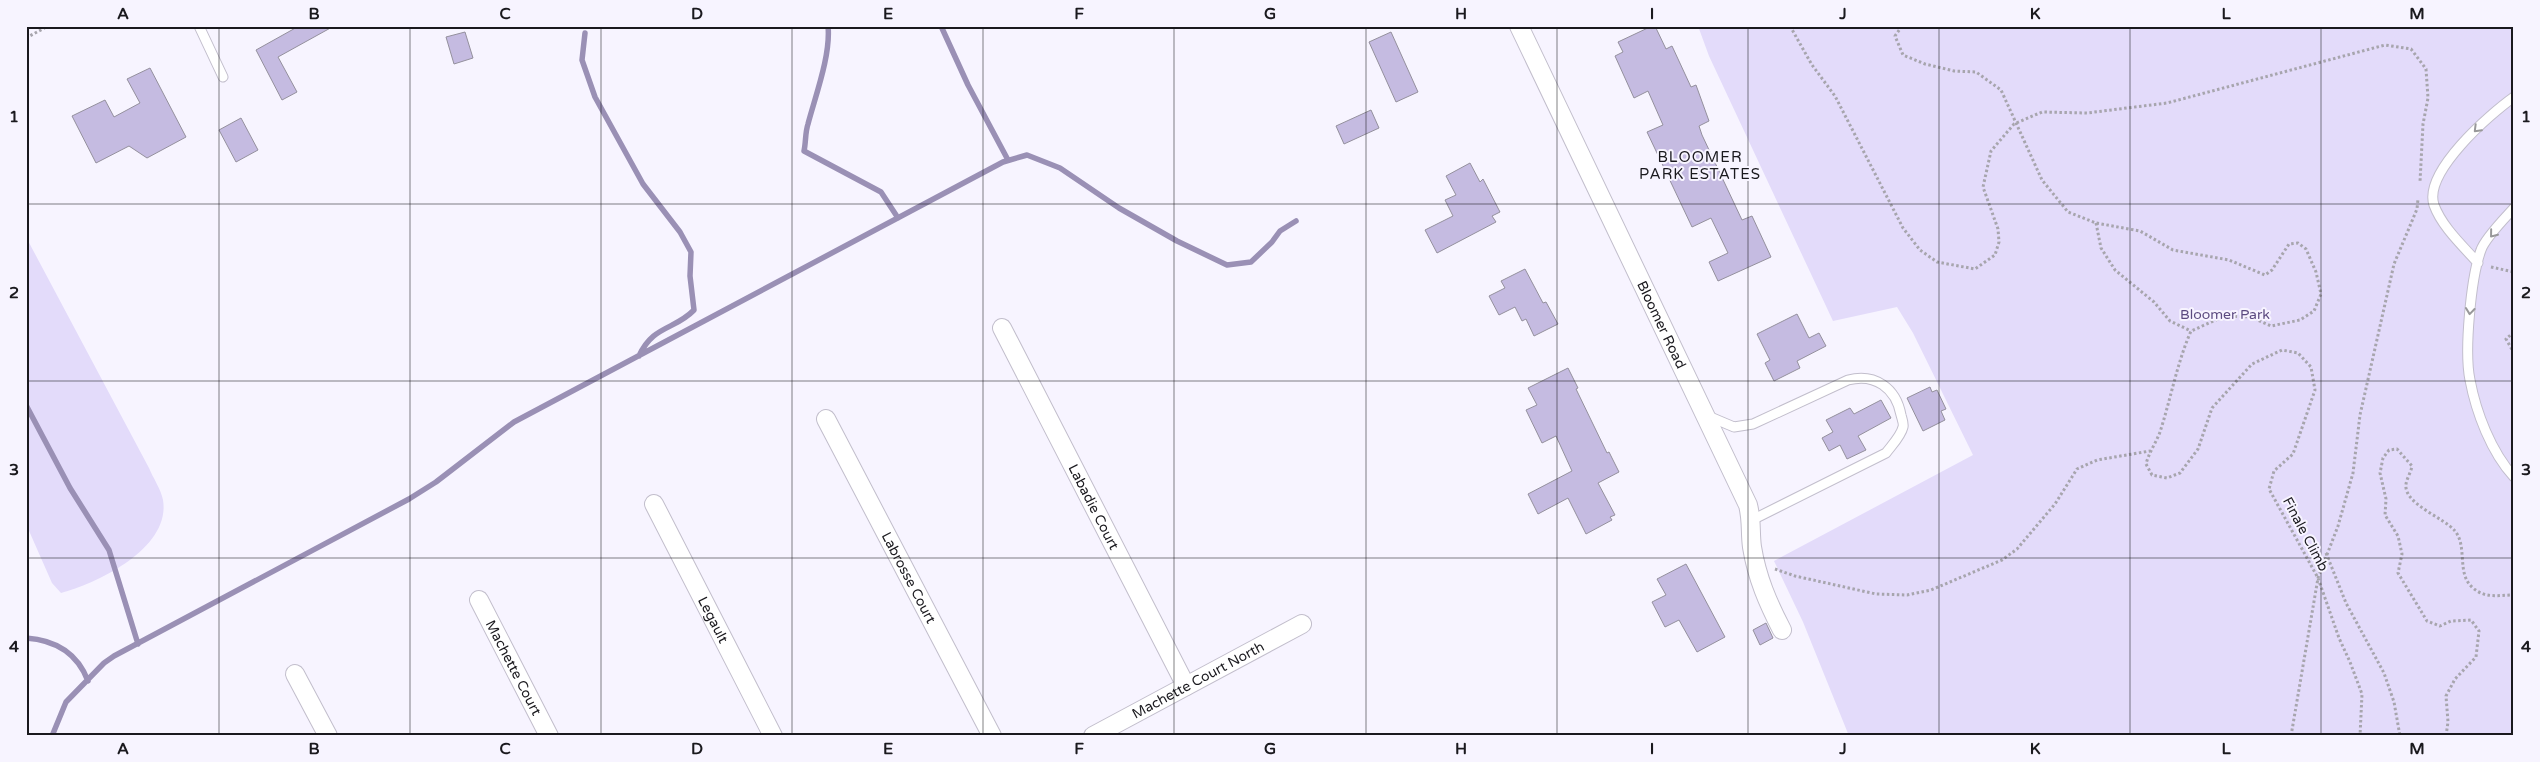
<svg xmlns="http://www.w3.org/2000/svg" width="2540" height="762" viewBox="0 0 2540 762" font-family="'Varela Round',sans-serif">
	<rect width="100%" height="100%" fill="#f7f4ff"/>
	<path fill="#e3dbfa" d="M 1698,26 L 2514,26 L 2514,736 L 1849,736 L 1803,622 L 1774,561 L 1973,455 L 1913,333 L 1897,307 L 1833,321 L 1709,56 Z
		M 26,237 L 149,468 C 153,478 161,489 163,500 C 171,548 98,583 61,593 L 52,583 L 26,524 Z"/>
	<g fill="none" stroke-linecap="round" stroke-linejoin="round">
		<path stroke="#9a90b5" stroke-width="5.5" d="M 828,26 C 831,55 815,97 808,124 C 805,133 806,142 804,151 L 881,192 L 898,218
			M 941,26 L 968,85 L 1008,160
			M 585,33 L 582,60 L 595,97 L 643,184 L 680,232 L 691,252 L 690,276 L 694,310 C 675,330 653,325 639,356
			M 26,405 L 70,488 L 109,550 L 138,644
			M 26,638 C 55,640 77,652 88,681
			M 52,736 L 66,702 L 104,663 L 114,656 L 409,499 L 436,482 L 514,422 L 1003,162 L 1027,155 L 1060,168 L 1119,208 L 1177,241 L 1227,265 L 1251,262 L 1272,242 L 1280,231 L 1296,221"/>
	</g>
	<path fill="#c5bbe1" stroke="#94909d" d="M 299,26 L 334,26 L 278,57 L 297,92 L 282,100 L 256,50 Z
		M 1652,26 L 1655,26 L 1666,49 L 1672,46 L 1691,87 L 1696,85 L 1709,121 L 1699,126 L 1702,135 L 1742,220 L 1752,216 L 1771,257 L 1718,281 L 1709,262 L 1728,253 L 1711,218 L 1692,227 L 1647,132 L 1663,125 L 1648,91 L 1634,98 L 1615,56 L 1623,52 L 1618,42 Z
		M 465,32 L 473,58 L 454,64 L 446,37 Z
		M 1391,32 L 1418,92 L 1396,102 L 1369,42 Z
		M 150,68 L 186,137 L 147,158 L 129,146 L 96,163 L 72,116 L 105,100 L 114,117 L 140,103 L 127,79 Z
		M 1371,110 L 1379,128 L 1344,144 L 1336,126 Z
		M 241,118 L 258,150 L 236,162 L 219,130 Z
		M 1470,163 L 1480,182 L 1483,179 L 1500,212 L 1492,216 L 1496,222 L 1437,253 L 1425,230 L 1453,216 L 1445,200 L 1456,195 L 1446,176 Z
		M 1525,269 L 1543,303 L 1546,302 L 1558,324 L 1534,336 L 1526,319 L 1522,321 L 1515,307 L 1499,315 L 1489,296 L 1505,288 L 1501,281 Z
		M 1797,314 L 1809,338 L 1819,333 L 1826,346 L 1797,361 L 1800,368 L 1774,381 L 1765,363 L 1770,360 L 1757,334 Z
		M 1568,368 L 1578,388 L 1576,389 L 1607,453 L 1609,452 L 1619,472 L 1598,483 L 1615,515 L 1610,517 L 1612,520 L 1586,534 L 1568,498 L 1538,514 L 1528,494 L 1572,471 L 1556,436 L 1542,443 L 1526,410 L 1537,405 L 1528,388 Z
		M 1930,387 L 1932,392 L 1937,390 L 1946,409 L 1941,411 L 1945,420 L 1923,431 L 1907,398 Z
		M 1881,400 L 1891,418 L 1858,436 L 1866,450 L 1847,459 L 1840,445 L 1829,451 L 1822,438 L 1833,432 L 1826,420 L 1850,408 L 1854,414 Z
		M 1686,564 L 1725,637 L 1697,652 L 1679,620 L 1665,627 L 1652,602 L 1666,595 L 1657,579 Z
		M 1766,623 L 1773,638 L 1760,645 L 1753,630 Z"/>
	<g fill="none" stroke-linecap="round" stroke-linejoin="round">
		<defs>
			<path id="service" d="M 199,26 L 223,77
				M 2514,208 C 2505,218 2485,238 2481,250 C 2471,277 2464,351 2470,380 C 2476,412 2491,452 2514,477
				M 2478,263 C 2463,246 2442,227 2434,205 C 2423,172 2490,114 2514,97
				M 1708,416 L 1734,427 L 1753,424 L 1848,380 C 1875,373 1896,388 1901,415 C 1902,419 1904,424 1903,427 C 1901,436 1892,445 1886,453 L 1752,520"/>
			<g id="minor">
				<path id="s1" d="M 1519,26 L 1748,505 C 1752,520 1750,533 1752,547 C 1757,578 1768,603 1782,630"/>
				<path id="s2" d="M 1002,328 L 1186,686"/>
				<path id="s3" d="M 826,419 L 992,736"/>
				<path id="s4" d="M 654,504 L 773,736"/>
				<path id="s5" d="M 479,600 L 549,736"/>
				<path d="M 295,674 L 328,736"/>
				<path id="s6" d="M 1093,736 L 1302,624"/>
			</g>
		</defs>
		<use href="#service" stroke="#c2becc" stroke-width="11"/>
		<use href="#minor" stroke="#c2becc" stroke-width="20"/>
		<path stroke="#a7a5ad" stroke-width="3" stroke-dasharray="2.5 2.5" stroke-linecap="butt" d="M 1790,26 L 1812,65 L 1835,96 L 1903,228 L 1920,250 L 1937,262 L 1975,269 L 1995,255 L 1999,242 L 1998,229 L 1983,187 L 1991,151 L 2014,124 L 2042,112 L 2087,113 L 2167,103 L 2385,45 L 2411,49 L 2426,69 L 2428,98 L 2423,124 L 2420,182
			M 1902,26 L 1895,36 L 1903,55 L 1925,64 L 1954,71 L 1976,72 L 2001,90 L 2042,180 L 2068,212 L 2096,223 L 2140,231 L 2173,250 L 2229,260 L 2265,275 L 2272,270 L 2289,244 L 2298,243 L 2306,249 L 2316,272 L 2321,294 L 2314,311 L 2300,320 L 2271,326 L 2251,317 L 2225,316 L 2191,331 C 2177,363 2171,398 2160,432 C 2156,443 2149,452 2146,464 L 2152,475 L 2167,478 L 2180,473 L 2198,449 L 2212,408 L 2252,364 L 2282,350 L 2298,353 L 2311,367 L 2315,390 L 2293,454 L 2274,471 L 2269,489 L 2318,578 L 2339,638 L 2350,662 L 2362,694 L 2360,736
			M 26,38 L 48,26
			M 2096,223 L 2101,248 L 2115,270 L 2154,302 L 2170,321 L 2191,331
			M 2491,267 L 2514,272
			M 2514,332 L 2506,339 L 2514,353
			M 2326,553 L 2346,603 L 2384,673 L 2394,702 L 2400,736
			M 1775,569 L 1795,576 L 1876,594 L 1907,595 L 1931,590 L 2002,560 L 2017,549 L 2055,504 L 2077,469 L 2097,460 L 2150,451
			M 2291,736 L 2318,578 L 2338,526 L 2353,473 L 2360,415 L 2394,264 L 2417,209 L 2418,199
			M 2446,736 L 2448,722 L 2446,696 L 2455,679 L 2476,657 L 2479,631 L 2471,620 L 2451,621 L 2440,626 L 2427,621 L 2398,573 L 2402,554 L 2398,536 L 2385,515 L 2386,499 L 2380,473 L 2383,458 L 2389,450 L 2397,449 L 2412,466 C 2411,472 2407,478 2406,484 C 2403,504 2445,518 2455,531 C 2468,547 2456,574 2473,588 C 2486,599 2499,595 2514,595"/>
		<use href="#service" stroke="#fff" stroke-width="9"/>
		<use href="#minor" stroke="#fff" stroke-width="18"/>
	</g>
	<defs><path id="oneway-chevron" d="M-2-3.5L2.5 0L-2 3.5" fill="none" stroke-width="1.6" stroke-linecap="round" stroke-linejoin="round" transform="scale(1.25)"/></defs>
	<g stroke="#98989a">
		<use href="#oneway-chevron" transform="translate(2477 129) rotate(135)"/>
		<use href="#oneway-chevron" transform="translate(2493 234) rotate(129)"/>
		<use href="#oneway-chevron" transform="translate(2470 311) rotate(96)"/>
	</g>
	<path fill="none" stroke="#1a191e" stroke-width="1" stroke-opacity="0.55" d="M 219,26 L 219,736M 410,26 L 410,736M 601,26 L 601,736M 792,26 L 792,736M 983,26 L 983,736M 1174,26 L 1174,736M 1366,26 L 1366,736M 1557,26 L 1557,736M 1748,26 L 1748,736M 1939,26 L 1939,736M 2130,26 L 2130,736M 2321,26 L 2321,736M 26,204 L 2514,204M 26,381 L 2514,381M 26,558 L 2514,558"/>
	<g text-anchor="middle" stroke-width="4" stroke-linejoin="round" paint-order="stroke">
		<g font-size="14" fill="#5c4b80" stroke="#f7f4ff">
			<text x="2225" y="319">Bloomer Park</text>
		</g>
		<g font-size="14" fill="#1a191e" stroke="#f7f4ff">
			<text dy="5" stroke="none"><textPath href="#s1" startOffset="331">Bloomer Road</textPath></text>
			<text dy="5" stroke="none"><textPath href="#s2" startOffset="201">Labadie Court</textPath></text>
			<text transform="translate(2306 534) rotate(62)" y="5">Finale Climb</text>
			<text dy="5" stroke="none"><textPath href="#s3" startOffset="179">Labrosse Court</textPath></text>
			<text dy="5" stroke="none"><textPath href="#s4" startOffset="130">Legault</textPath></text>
			<text dy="5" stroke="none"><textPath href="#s5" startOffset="76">Machette Court</textPath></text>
			<text dy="5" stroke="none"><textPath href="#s6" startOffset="119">Machette Court North</textPath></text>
		</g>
		<g font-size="15" letter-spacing="1" fill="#1a191e" stroke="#f7f4ff">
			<text x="1700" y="162">BLOOMER<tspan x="1700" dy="17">PARK ESTATES</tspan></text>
		</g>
	</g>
	<rect width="2540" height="762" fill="none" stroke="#f7f4ff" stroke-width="55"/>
	<rect x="28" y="28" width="2484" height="706" fill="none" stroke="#1a191e" stroke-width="2"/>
	<g font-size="16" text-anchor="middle" font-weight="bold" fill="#1a191e">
		<text x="123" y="19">A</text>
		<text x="314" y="19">B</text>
		<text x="505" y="19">C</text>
		<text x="697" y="19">D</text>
		<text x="888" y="19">E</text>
		<text x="1079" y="19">F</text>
		<text x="1270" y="19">G</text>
		<text x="1461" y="19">H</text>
		<text x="1652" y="19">I</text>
		<text x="1843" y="19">J</text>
		<text x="2035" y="19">K</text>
		<text x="2226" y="19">L</text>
		<text x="2417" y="19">M</text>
		<text x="14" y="122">1</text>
		<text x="2526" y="122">1</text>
		<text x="14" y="298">2</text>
		<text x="2526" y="298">2</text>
		<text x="14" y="475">3</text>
		<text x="2526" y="475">3</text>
		<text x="14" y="652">4</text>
		<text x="2526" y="652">4</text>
		<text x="123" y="754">A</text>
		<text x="314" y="754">B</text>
		<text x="505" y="754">C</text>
		<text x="697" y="754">D</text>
		<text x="888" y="754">E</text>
		<text x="1079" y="754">F</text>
		<text x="1270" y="754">G</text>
		<text x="1461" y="754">H</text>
		<text x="1652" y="754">I</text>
		<text x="1843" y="754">J</text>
		<text x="2035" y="754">K</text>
		<text x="2226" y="754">L</text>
		<text x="2417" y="754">M</text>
	</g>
</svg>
